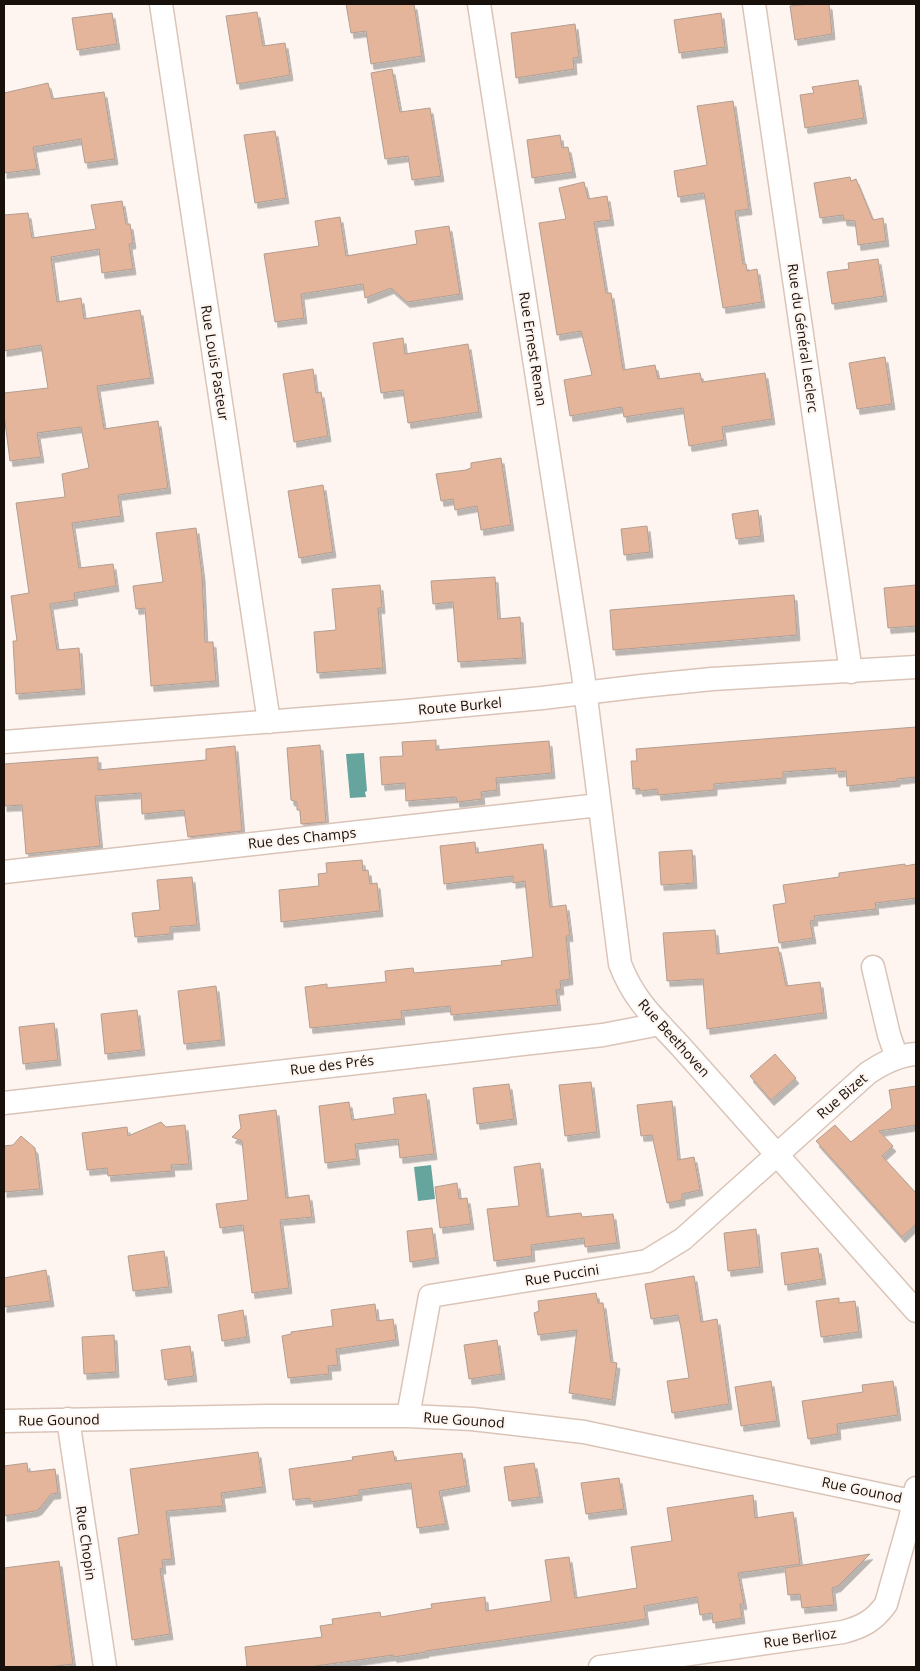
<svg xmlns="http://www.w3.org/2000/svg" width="920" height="1671" viewBox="0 0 920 1671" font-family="'Open Sans',sans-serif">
	<defs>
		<filter id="shadow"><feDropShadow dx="3" dy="5.5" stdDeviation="0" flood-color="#0004"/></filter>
	</defs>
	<rect width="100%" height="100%" fill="#fef5f0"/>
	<path fill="#66a59d" d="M 364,753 L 367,791 L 365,792 L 366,797 L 350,798 L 346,754 Z
		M 431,1165 L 435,1199 L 418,1201 L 414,1167 Z"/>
	<path fill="#e4b59a" stroke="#b29e92" filter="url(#shadow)" d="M 346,4 L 414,4 L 422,56 L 371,64 L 366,31 L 351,33 Z
		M 809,4 L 829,4 L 832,34 L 795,40 L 790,6 Z
		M 257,12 L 263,46 L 285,43 L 290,75 L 237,84 L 226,16 Z
		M 112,13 L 117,44 L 77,50 L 72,18 Z
		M 721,13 L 725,47 L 679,53 L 674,20 Z
		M 575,24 L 579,57 L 573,58 L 574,69 L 516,78 L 511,33 Z
		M 392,69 L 400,112 L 430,108 L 441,176 L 412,180 L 408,156 L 385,159 L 371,73 Z
		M 858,80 L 864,118 L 805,128 L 800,95 L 814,93 L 812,87 Z
		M 48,83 L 52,99 L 104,92 L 115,159 L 85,163 L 81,139 L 33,147 L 37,169 L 4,173 L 4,93 Z
		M 733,101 L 749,209 L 735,211 L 743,264 L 746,264 L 747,271 L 757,269 L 762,302 L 723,308 L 704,193 L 678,197 L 674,171 L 707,165 L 697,106 Z
		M 275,131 L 286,198 L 255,203 L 244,135 Z
		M 560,135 L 562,148 L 568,147 L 573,172 L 532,178 L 527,140 Z
		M 850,177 L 851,181 L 856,179 L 873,220 L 883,218 L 886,241 L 858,245 L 855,221 L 844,220 L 843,215 L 820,218 L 814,183 Z
		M 584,182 L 588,199 L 607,196 L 611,220 L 594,222 L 606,293 L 611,293 L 623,370 L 655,365 L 658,379 L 700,373 L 702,382 L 765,373 L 772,419 L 722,427 L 724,440 L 689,446 L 683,408 L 624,417 L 622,407 L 570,416 L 564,380 L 592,375 L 581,331 L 557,335 L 539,223 L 566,219 L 559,188 Z
		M 122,201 L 126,224 L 130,224 L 133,243 L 129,244 L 133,269 L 102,273 L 99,249 L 51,257 L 57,302 L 81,298 L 84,319 L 140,310 L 151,378 L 97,386 L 104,429 L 158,421 L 168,488 L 118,495 L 121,516 L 72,523 L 79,568 L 113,564 L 116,586 L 74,593 L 75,600 L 50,604 L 57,650 L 79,648 L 82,689 L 16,694 L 13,641 L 17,641 L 11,596 L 29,593 L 16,503 L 65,497 L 62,474 L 89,468 L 81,427 L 37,433 L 41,457 L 10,461 L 4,414 L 4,393 L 48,388 L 41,345 L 4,351 L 4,215 L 28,213 L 32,238 L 96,229 L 91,205 Z
		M 340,217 L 346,256 L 417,244 L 415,231 L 449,226 L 460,294 L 407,302 L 391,288 L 365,298 L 363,284 L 301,294 L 304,318 L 275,322 L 264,254 L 319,246 L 315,221 Z
		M 878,259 L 884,296 L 832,304 L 827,272 L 849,269 L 848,263 Z
		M 403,338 L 405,354 L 468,344 L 479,412 L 408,423 L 403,390 L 381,393 L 373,343 Z
		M 885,357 L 892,404 L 857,409 L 849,363 Z
		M 313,369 L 316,393 L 321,392 L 328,436 L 294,442 L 283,374 Z
		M 501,458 L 511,525 L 481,530 L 477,506 L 455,510 L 453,499 L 441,501 L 436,474 L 466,470 L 471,468 L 471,463 Z
		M 323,485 L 333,552 L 299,558 L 288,491 Z
		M 758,510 L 761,536 L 736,539 L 732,514 Z
		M 647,526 L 650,552 L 624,555 L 621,529 Z
		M 196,528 L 202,575 L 205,642 L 213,642 L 216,681 L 151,686 L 145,608 L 136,609 L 133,586 L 163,582 L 156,533 Z
		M 495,577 L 498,619 L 520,617 L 523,658 L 458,662 L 453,602 L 433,604 L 431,581 Z
		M 380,585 L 382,608 L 378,608 L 383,668 L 317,673 L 314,632 L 336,630 L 332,589 Z
		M 916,585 L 916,626 L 888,628 L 884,588 Z
		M 794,595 L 797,635 L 613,650 L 610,610 Z
		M 916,727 L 916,777 L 897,779 L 897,781 L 847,786 L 846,771 L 836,772 L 835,768 L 783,772 L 783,778 L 714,784 L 714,790 L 658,795 L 657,789 L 640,791 L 639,788 L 633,789 L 631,761 L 637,761 L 636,749 Z
		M 436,740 L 436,750 L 549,741 L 552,773 L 496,778 L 497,790 L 481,792 L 482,799 L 457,802 L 456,797 L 406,801 L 405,783 L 382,785 L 380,757 L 403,756 L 402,742 Z
		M 320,745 L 326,822 L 301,824 L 300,810 L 297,810 L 297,802 L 291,800 L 287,748 Z
		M 235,746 L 242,831 L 188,837 L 184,810 L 142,814 L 141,793 L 95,796 L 100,846 L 26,854 L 22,805 L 4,806 L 4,764 L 98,757 L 98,770 L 206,760 L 206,749 Z
		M 475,842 L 476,853 L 543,844 L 550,907 L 566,905 L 570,936 L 566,936 L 570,979 L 560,981 L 561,989 L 556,990 L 558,1005 L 451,1015 L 450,1006 L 401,1011 L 402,1019 L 310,1028 L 305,987 L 327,984 L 327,988 L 386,982 L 385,971 L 413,968 L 414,973 L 502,965 L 501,961 L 533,957 L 525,881 L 513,883 L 513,876 L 444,884 L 440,846 Z
		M 692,850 L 694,883 L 661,885 L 659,852 Z
		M 362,860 L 363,871 L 368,870 L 370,884 L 377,883 L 380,911 L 281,922 L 279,890 L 319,886 L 318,874 L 327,873 L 326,863 Z
		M 905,864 L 905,866 L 916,864 L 916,898 L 875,903 L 876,909 L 814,916 L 815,920 L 810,921 L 813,938 L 779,943 L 773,905 L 786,903 L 783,885 L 839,877 L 839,873 Z
		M 192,877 L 197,925 L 170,927 L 170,934 L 135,937 L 132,913 L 160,910 L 157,880 Z
		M 715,930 L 717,954 L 778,947 L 786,986 L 820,982 L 824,1013 L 707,1029 L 703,979 L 667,981 L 663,933 Z
		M 216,986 L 222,1040 L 184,1044 L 178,991 Z
		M 137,1010 L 142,1050 L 105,1054 L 101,1014 Z
		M 54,1023 L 58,1060 L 23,1064 L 19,1027 Z
		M 775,1054 L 796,1078 L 771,1100 L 750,1076 Z
		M 591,1082 L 597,1132 L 565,1136 L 559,1085 Z
		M 509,1084 L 514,1119 L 477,1124 L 473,1088 Z
		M 916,1086 L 916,1125 L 879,1131 L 893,1146 L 882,1156 L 916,1193 L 916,1224 L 902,1237 L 816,1141 L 835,1125 L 851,1142 L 892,1108 L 889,1090 Z
		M 426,1094 L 434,1154 L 400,1158 L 398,1139 L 355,1144 L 357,1159 L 325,1163 L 319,1106 L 349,1102 L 352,1120 L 395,1114 L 393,1098 Z
		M 672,1101 L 678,1160 L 694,1157 L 700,1190 L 682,1194 L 682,1200 L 667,1203 L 652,1135 L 641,1136 L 637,1105 Z
		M 276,1110 L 286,1198 L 309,1195 L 312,1217 L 280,1220 L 289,1288 L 252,1293 L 243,1225 L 220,1228 L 216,1204 L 248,1200 L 242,1141 L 232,1137 L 241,1128 L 239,1115 Z
		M 161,1122 L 166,1127 L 185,1125 L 189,1164 L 171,1165 L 172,1171 L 108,1176 L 107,1168 L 87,1170 L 82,1133 L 127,1127 L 128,1136 Z
		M 21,1136 L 35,1148 L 40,1189 L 4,1192 L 4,1146 L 13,1145 Z
		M 540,1163 L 547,1217 L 581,1213 L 582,1217 L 613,1214 L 617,1243 L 585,1247 L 584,1238 L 531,1245 L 532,1256 L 494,1261 L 487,1209 L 519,1206 L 514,1167 Z
		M 457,1183 L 459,1199 L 467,1198 L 471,1224 L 440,1228 L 435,1187 Z
		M 432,1228 L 436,1258 L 410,1262 L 407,1231 Z
		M 756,1229 L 760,1267 L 728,1271 L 724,1233 Z
		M 818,1248 L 823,1279 L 785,1285 L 781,1253 Z
		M 164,1251 L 169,1287 L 133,1291 L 128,1256 Z
		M 46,1270 L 51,1301 L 4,1307 L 4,1278 Z
		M 694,1276 L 701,1322 L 717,1319 L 729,1404 L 672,1413 L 667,1381 L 689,1378 L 681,1328 L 678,1315 L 651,1319 L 645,1284 Z
		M 596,1293 L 598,1303 L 603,1303 L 611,1362 L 617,1363 L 612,1400 L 569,1393 L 577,1330 L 538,1335 L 534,1313 L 539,1311 L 538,1301 Z
		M 839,1298 L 839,1303 L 855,1301 L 859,1332 L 821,1337 L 816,1301 Z
		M 375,1304 L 377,1321 L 393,1319 L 396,1340 L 336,1349 L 338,1365 L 328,1366 L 329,1374 L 288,1378 L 282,1336 L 291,1334 L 291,1332 L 333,1326 L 331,1310 Z
		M 243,1310 L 247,1337 L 222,1341 L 218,1315 Z
		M 114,1335 L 116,1372 L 84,1374 L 82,1337 Z
		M 497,1340 L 502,1374 L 469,1379 L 464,1345 Z
		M 190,1346 L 194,1376 L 165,1380 L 161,1350 Z
		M 771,1381 L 777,1421 L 741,1426 L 735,1387 Z
		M 893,1381 L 898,1415 L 837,1424 L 838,1434 L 808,1439 L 802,1401 L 863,1392 L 862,1385 Z
		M 393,1451 L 395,1461 L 462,1453 L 467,1486 L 439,1491 L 446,1524 L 417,1528 L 411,1483 L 359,1490 L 359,1495 L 311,1502 L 310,1498 L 293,1500 L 289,1469 L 353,1460 L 352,1457 Z
		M 258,1452 L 263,1487 L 221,1493 L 223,1506 L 166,1511 L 172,1559 L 162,1560 L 163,1568 L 160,1569 L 170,1634 L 132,1640 L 118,1538 L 139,1534 L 130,1469 Z
		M 27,1463 L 28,1472 L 55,1469 L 58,1493 L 51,1494 L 39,1509 L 35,1511 L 4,1516 L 4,1466 Z
		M 534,1463 L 540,1497 L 509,1501 L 504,1467 Z
		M 619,1478 L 624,1509 L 586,1514 L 581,1483 Z
		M 753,1495 L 755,1518 L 793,1512 L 800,1564 L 738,1573 L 744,1604 L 740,1604 L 742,1618 L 713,1623 L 712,1613 L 700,1615 L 697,1597 L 644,1606 L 646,1619 L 628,1622 L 426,1651 L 426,1652 L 394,1657 L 393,1655 L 309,1667 L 247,1667 L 245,1647 L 322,1637 L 320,1626 L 333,1624 L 332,1619 L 380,1612 L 381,1617 L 432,1608 L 431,1604 L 485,1597 L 486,1611 L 551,1601 L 545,1560 L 569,1557 L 575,1598 L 637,1588 L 631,1547 L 672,1541 L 667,1508 Z
		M 870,1554 L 838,1586 L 832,1588 L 834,1605 L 802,1608 L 800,1594 L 788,1595 L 785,1568 Z
		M 59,1561 L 73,1664 L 47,1667 L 4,1667 L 4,1568 Z"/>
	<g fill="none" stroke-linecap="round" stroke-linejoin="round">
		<defs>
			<path id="minor" d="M 161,4 L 269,722
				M 479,4 L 583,674 L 620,964 C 635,1003 656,1019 683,1049 L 916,1311
				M 754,4 L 851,672
				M 4,742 L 406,711 L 542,698 L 642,686 L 712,679 L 916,667
				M 4,872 L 599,805
				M 873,967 L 889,1035 L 897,1058
				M 4,1103 L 603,1035 L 660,1024
				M 408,1416 L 430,1296 L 647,1261 L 683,1239 L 868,1073 C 883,1063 898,1055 916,1054
				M 68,1419 L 105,1667
				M 4,1421 L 266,1416 L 408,1416 L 472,1419 L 584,1432 L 916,1502
				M 600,1667 L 843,1632 C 862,1627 874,1621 886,1604 L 910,1519 L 916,1488"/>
		</defs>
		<use href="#minor" stroke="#dac4b8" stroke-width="25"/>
		<use href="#minor" stroke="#fff" stroke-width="22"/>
	</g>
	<g text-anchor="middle" stroke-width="4.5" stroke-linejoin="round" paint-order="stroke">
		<g font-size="14" fill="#17100b" stroke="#fef5f0">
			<text transform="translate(803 338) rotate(82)" y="5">Rue du Général Leclerc</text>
			<text transform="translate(533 349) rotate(81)" y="5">Rue Ernest Renan</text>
			<text transform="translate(215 363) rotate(81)" y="5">Rue Louis Pasteur</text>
			<text transform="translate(460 706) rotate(-5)" y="5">Route Burkel</text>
			<text transform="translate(302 838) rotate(-6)" y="5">Rue des Champs</text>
			<text transform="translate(674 1038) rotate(48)" y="5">Rue Beethoven</text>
			<text transform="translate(332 1065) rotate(-7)" y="5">Rue des Prés</text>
			<text transform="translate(842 1096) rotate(-41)" y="5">Rue Bizet</text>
			<text transform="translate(562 1275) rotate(-9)" y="5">Rue Puccini</text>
			<text transform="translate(59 1420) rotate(-1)" y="5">Rue Gounod</text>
			<text transform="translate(464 1420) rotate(4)" y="5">Rue Gounod</text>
			<text transform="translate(862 1490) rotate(12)" y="5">Rue Gounod</text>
			<text transform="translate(86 1543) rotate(82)" y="5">Rue Chopin</text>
			<text transform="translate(800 1638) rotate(-8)" y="5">Rue Berlioz</text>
		</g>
	</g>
	<rect width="920" height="1671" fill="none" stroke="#17100b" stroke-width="10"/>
</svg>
